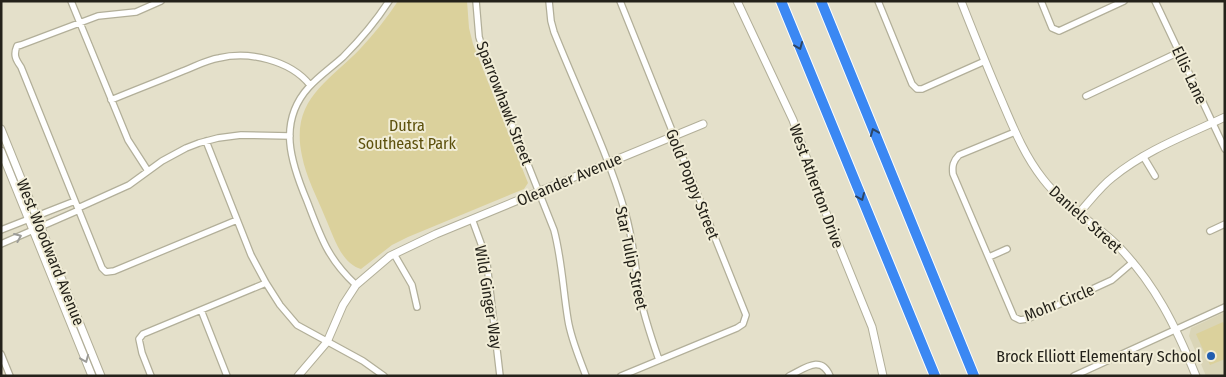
<svg xmlns="http://www.w3.org/2000/svg" width="1226" height="377" viewBox="0 0 1226 377" font-family="'Fira Sans Condensed',sans-serif">
	<rect width="100%" height="100%" fill="#e4e0ca"/>
	<path fill="#dad5b7" d="M 1225,312 L 1225,376 L 1206,376 L 1189,336 L 1191,328 Z"/>
	<path fill="#dbd19c" d="M 398,1 L 467,1 L 469,28 L 473,44 L 528,183 L 524,189 L 408,237 L 392,245 L 361,269 C 340,263 333,234 325,217 C 317,197 306,177 302,156 C 290,100 327,83 360,49 C 374,34 387,18 398,1 Z
		M 1223,322 L 1225,327 L 1225,359 L 1210,365 L 1196,334 Z"/>
	<g fill="none" stroke-linecap="round" stroke-linejoin="round">
		<defs>
			<path id="minor" d="M 71,1 L 128,140 L 148,171
				M 161,1 L 136,12 L 98,16 L 21,45 L 17,46 C 13,55 16,60 21,67 L 102,268 L 106,272 L 114,271 L 237,220
				M 476,1 L 479,37 L 487,62 L 554,230 C 562,260 563,290 568,320 C 571,339 579,357 586,376
				M 549,1 L 551,21 L 554,32 C 578,92 607,151 625,212 C 633,238 635,264 639,291 C 643,314 651,337 659,360
				M 620,1 L 746,315 L 743,324 L 737,328 L 621,376
				M 878,1 L 912,84 L 917,89 L 922,89 L 985,61
				M 1041,1 L 1052,28 L 1059,31 L 1124,1
				M 1155,1 L 1225,149
				M 1086,96 L 1179,52
				M 111,100 C 135,90 159,81 183,71 C 194,67 206,60 219,58 C 249,51 290,60 310,85
				M 1015,132 L 959,155 C 953,161 952,166 953,174 L 1014,317 L 1020,320 L 1027,319 L 1112,280 L 1133,262
				M 206,141 L 251,255 L 266,283 L 280,305 L 297,325 L 363,361 L 384,376
				M 1143,156 L 1155,176
				M 78,208 L 129,185 L 162,161 L 186,148 L 199,143 L 218,138 L 241,135 L 290,136
				M 472,219 L 483,249 L 487,264 L 500,376
				M 1,230 L 75,201
				M 1210,231 L 1225,224
				M 1,244 L 79,210
				M 394,254 L 412,285 L 417,307
				M 989,257 L 1007,249
				M 356,285 C 327,258 321,237 307,201 C 291,163 277,122 309,87 C 319,76 332,67 343,57 C 360,40 376,21 389,1
				M 201,310 L 227,376
				M 1,354 L 10,376
				M 151,376 L 142,353 L 139,339 L 143,334 L 266,283
				M 789,376 C 804,369 821,354 830,376
				M 1074,376 L 1225,307"/>
			<path id="tertiary" d="M 737,1 L 793,120 L 829,221 L 872,327 L 883,376
				M 961,1 C 974,34 987,67 1001,99 C 1013,127 1024,155 1043,179 C 1063,205 1093,222 1116,244 C 1155,283 1176,327 1196,376
				M 1,129 L 101,376
				M 1,151 L 92,376
				M 1079,213 C 1090,201 1100,187 1113,177 C 1146,150 1187,135 1225,117
				M 298,376 L 327,342 L 343,305 L 356,285 L 390,256 L 436,234 L 703,124"/>
			<path id="motorway" d="M 781,1 L 935,376
				M 821,1 L 974,376"/>
		</defs>
		<use href="#minor" stroke="#b2af99" stroke-width="8"/>
		<use href="#tertiary" stroke="#b2af99" stroke-width="9"/>
		<use href="#motorway" stroke="#fff" stroke-width="12"/>
		<use href="#minor" stroke="#fff" stroke-width="5.5"/>
		<use href="#tertiary" stroke="#fff" stroke-width="7"/>
		<use href="#motorway" stroke="#3b88f3" stroke-width="10"/>
	</g>
	<defs><path id="oneway-chevron" d="M-2-3.5L2.5 0L-2 3.5" fill="none" stroke-width="1.6" stroke-linecap="round" stroke-linejoin="round" transform="scale(1.25)"/></defs>
	<g stroke="#2c4666">
		<use href="#oneway-chevron" transform="translate(799 46) rotate(68)"/>
		<use href="#oneway-chevron" transform="translate(874 132) rotate(-112)"/>
		<use href="#oneway-chevron" transform="translate(861 197) rotate(67)"/>
	</g>
	<g stroke="#9c9c98">
		<use href="#oneway-chevron" transform="translate(18 237) rotate(-23)"/>
		<use href="#oneway-chevron" transform="translate(85 359) rotate(68)"/>
	</g>
	<circle fill="#215daf" stroke="#f1edd7" stroke-width="2" cx="1211" cy="356" r="5"/>
	<g text-anchor="middle" stroke-width="4" stroke-linejoin="round" paint-order="stroke">
		<g font-size="16" fill="#24221a" stroke="#f1edd7">
			<text transform="translate(1190 75) rotate(65)" y="6">Ellis Lane</text>
			<text transform="translate(505 103) rotate(69)" y="6">Sparrowhawk Street</text>
			<text transform="translate(569 179) rotate(-23)" y="6">Oleander Avenue</text>
			<text transform="translate(693 184) rotate(68)" y="6">Gold Poppy Street</text>
			<text transform="translate(817 186) rotate(70)" y="6">West Atherton Drive</text>
			<text transform="translate(1086 219) rotate(42)" y="6">Daniels Street</text>
			<text transform="translate(51 252) rotate(68)" y="6">West Woodward Avenue</text>
			<text transform="translate(632 258) rotate(78)" y="6">Star Tulip Street</text>
			<text transform="translate(489 297) rotate(81)" y="6">Wild Ginger Way</text>
			<text transform="translate(1059 302) rotate(-22)" y="6">Mohr Circle</text>
		</g>
		<g font-size="16" fill="#5d510d" stroke="#f1edd7">
			<text x="407" y="131">Dutra<tspan x="407" dy="18">Southeast Park</tspan></text>
		</g>
		<g font-size="16" fill="#24221a" stroke="#f1edd7" text-anchor="end">
			<text x="1201" y="362">Brock Elliott Elementary School</text>
		</g>
	</g>
	<rect width="1226" height="377" fill="none" stroke="#24221a" stroke-width="5"/>
</svg>
